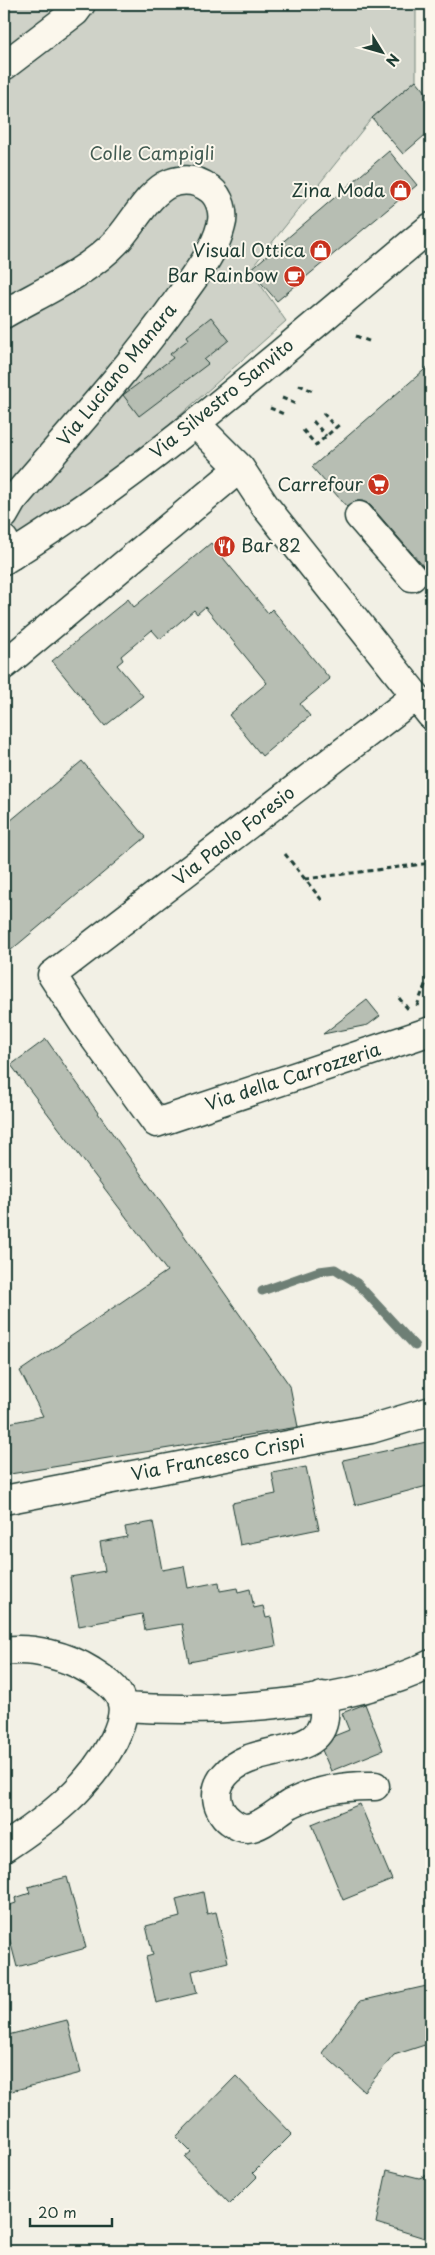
<svg xmlns="http://www.w3.org/2000/svg" width="435" height="2255" viewBox="0 0 435 2255" font-family="'Playpen Sans',sans-serif">
	<rect width="100%" height="100%" fill="#f2f0e5"/>
	<filter id="ink" filterUnits="userSpaceOnUse"><feTurbulence type="fractalNoise" baseFrequency=".02" numOctaves="2"/><feDisplacementMap in="SourceGraphic" scale="10" xChannelSelector="R" yChannelSelector="G"/><feConvolveMatrix kernelMatrix="1 2 1 2 8 2 1 2 1" color-interpolation-filters="sRGB"/></filter>
	<g filter="url(#ink)">
		<path fill="#cfd2c8" stroke="#77887e" d="M 4,4 L 418,4 L 416,6 L 416,80 L 372,118 L 250,270 L 286,321 L 104,483 L 4,549 Z"/>
		<g fill="none" stroke-linecap="round" stroke-linejoin="round">
			<path stroke="#6e7f75" stroke-width="9" d="M 262,1291 L 319,1271 L 335,1269 L 357,1283 L 415,1346"/>
		</g>
		<path fill="#b7beb3" stroke="#1f3d34" d="M 416,80 L 431,98 L 431,130 L 403,154 L 372,118 Z
			M 389,151 L 417,185 L 277,301 L 250,270 Z
			M 211,317 L 229,340 L 204,360 L 208,364 L 139,416 L 123,395 L 173,358 L 170,354 L 189,339 L 187,336 Z
			M 431,364 L 431,590 L 426,584 L 427,575 L 424,567 L 371,506 L 365,501 L 357,501 L 347,507 L 312,467 Z
			M 211,543 L 268,613 L 272,609 L 330,679 L 300,704 L 310,716 L 262,756 L 229,715 L 267,683 L 205,607 L 197,614 L 194,610 L 160,639 L 152,630 L 121,656 L 123,660 L 117,665 L 143,696 L 105,726 L 52,661 L 128,599 L 134,607 Z
			M 82,761 L 146,837 L 4,956 L 4,826 Z
			M 367,1000 L 380,1016 L 368,1025 L 323,1034 Z
			M 46,1039 L 290,1386 L 298,1427 L 4,1475 L 4,1424 L 43,1416 L 20,1371 L 167,1271 L 11,1065 Z
			M 431,1441 L 431,1485 L 355,1505 L 343,1460 Z
			M 306,1467 L 319,1529 L 240,1545 L 232,1503 L 276,1494 L 272,1473 Z
			M 153,1522 L 162,1570 L 184,1566 L 188,1588 L 219,1582 L 220,1591 L 237,1588 L 238,1592 L 250,1589 L 254,1608 L 263,1606 L 266,1618 L 271,1617 L 276,1646 L 189,1662 L 182,1624 L 145,1630 L 142,1614 L 79,1626 L 70,1577 L 105,1571 L 100,1542 L 127,1537 L 125,1527 Z
			M 365,1704 L 383,1750 L 331,1771 L 322,1750 L 334,1736 L 349,1730 L 342,1713 Z
			M 360,1804 L 392,1880 L 343,1900 L 312,1824 Z
			M 67,1877 L 86,1948 L 17,1967 L 4,1918 L 4,1907 L 16,1903 L 15,1898 L 30,1893 L 28,1887 Z
			M 203,1892 L 207,1914 L 216,1912 L 228,1962 L 192,1971 L 197,1993 L 156,2003 L 146,1957 L 153,1955 L 146,1926 L 180,1917 L 176,1899 Z
			M 431,1985 L 431,2043 L 394,2055 L 364,2091 L 322,2053 L 360,2001 Z
			M 67,2020 L 81,2073 L 4,2093 L 4,2036 Z
			M 236,2076 L 292,2134 L 253,2173 L 257,2177 L 230,2204 L 185,2157 L 191,2152 L 176,2137 Z
			M 387,2170 L 419,2178 L 431,2174 L 431,2240 L 376,2223 Z"/>
		<g fill="none" stroke-linecap="round" stroke-linejoin="round">
			<defs>
				<path id="minor" d="M 4,66 L 75,12 L 81,4
					M 4,314 C 42,292 87,273 117,241 C 133,224 149,191 171,183 C 185,178 198,180 210,189 C 220,197 225,213 221,226 C 215,251 195,276 180,297 C 129,369 69,434 12,501 L 4,515
					M 196,424 L 240,468 L 265,506 L 431,715
					M 359,516 L 412,577
					M 4,540 L 12,555
					M 4,665 L 240,468
					M 416,696 L 52,975 L 84,1024 L 156,1123 L 431,1031
					M 4,1500 L 371,1429 L 431,1411
					M 4,1651 C 33,1647 67,1656 91,1671 C 102,1678 117,1687 121,1700 C 126,1712 119,1729 114,1740 C 89,1788 48,1819 4,1848
					M 322,1696 C 339,1767 256,1737 225,1775 C 220,1781 217,1787 217,1795 C 217,1805 222,1815 230,1821 C 235,1825 241,1828 247,1828 C 262,1827 278,1811 290,1804 C 317,1790 345,1785 375,1786
					M 123,1707 C 215,1713 348,1706 431,1664"/>
				<path id="major" d="M 4,560 C 158,465 292,342 431,227"/>
			</defs>
			<use href="#minor" stroke="#1f3d34" stroke-width="31"/>
			<use href="#major" stroke="#1f3d34" stroke-width="31"/>
			<path stroke="#1f3d34" stroke-width="3" stroke-dasharray="5 4" stroke-linecap="butt" d="M 429,276 L 431,277
				M 356,336 L 371,342
				M 299,385 L 313,391
				M 282,398 L 296,404
				M 270,408 L 284,414
				M 323,413 L 336,428
				M 313,421 L 326,436
				M 303,430 L 316,445 L 340,424
				M 285,854 L 324,903
				M 305,879 L 431,863
				M 399,998 L 408,1009
				M 417,1006 L 431,969"/>
			<use href="#minor" stroke="#fbf7ec" stroke-width="28"/>
			<use href="#major" stroke="#fbf7ec" stroke-width="28"/>
		</g>
	</g>
	<defs>
		<symbol id="shop-disc" viewBox="-11 -11 22 22"><circle r="9.5" fill="#c8321e" stroke="#fbf7ec"/><path d="M-5-2.5h2.3a2.7 3.5 0 0 1 5.4 0H5L5.5 6h-11ZM-1.5-2.5h3a1.5 2.3 0 0 0-3 0Z" fill="#fff"/></symbol>
		<symbol id="cafe-disc" viewBox="-11 -11 22 22"><circle r="9.5" fill="#c8321e" stroke="#fbf7ec"/><path d="M-5.5-4.5H6V0H3Q3 3.5 0 3.5H-2.5Q-5.5 3.5-5.5 0ZM3-3.2v2h1.7v-2ZM-6 4.5H4V6H-6Z" fill="#fff"/></symbol>
		<symbol id="supermarket-disc" viewBox="-11 -11 22 22"><circle r="9.5" fill="#c8321e" stroke="#fbf7ec"/><path d="M-6-5.5h2.5l.6 2H6L4.5 2H-2.5L-4.4-4H-6ZM-1.5 3.2a1.3 1.3 0 1 0 .1 0ZM3 3.2a1.3 1.3 0 1 0 .1 0Z" fill="#fff"/></symbol>
		<symbol id="restaurant-disc" viewBox="-11 -11 22 22"><circle r="9.5" fill="#c8321e" stroke="#fbf7ec"/><path d="M-5-6h1v4h1v-4h1v4h1v-4h1v5L-1.5 .5V6h-2V.5L-5-1ZM5-6V6H3V1.5H1.5Q1.5-4 5-6Z" fill="#fff"/></symbol>
	</defs>
	<g fill-rule="evenodd">
		<use href="#shop-disc" x="388" y="178" width="25" height="25"/>
		<use href="#shop-disc" x="308" y="238" width="25" height="25"/>
		<use href="#cafe-disc" x="282" y="264" width="25" height="25"/>
		<use href="#supermarket-disc" x="366" y="472" width="25" height="25"/>
		<use href="#restaurant-disc" x="212" y="534" width="25" height="25"/>
	</g>
	<g text-anchor="middle" stroke-width="4" stroke-linejoin="round" paint-order="stroke">
		<g font-size="18" fill="#425b52" stroke="#fbf7ec">
			<text x="152" y="160">Colle Campigli</text>
		</g>
		<g font-size="18" fill="#1f3d34" stroke="#fbf7ec" text-anchor="end">
			<text x="385" y="197">Zina Moda</text>
			<text x="305" y="257">Visual Ottica</text>
			<text x="278" y="282">Bar Rainbow</text>
			<text x="363" y="491">Carrefour</text>
			<text x="241" y="552" text-anchor="start">Bar 82</text>
		</g>
		<g font-size="18" fill="#1f3d34" stroke="#fbf7ec">
			<text transform="translate(117 375) rotate(-51)" y="6">Via Luciano Manara</text>
			<text transform="translate(222 399) rotate(-39)" y="6">Via Silvestro Sanvito</text>
			<text transform="translate(234 836) rotate(-38)" y="6">Via Paolo Foresio</text>
			<text transform="translate(293 1077) rotate(-18)" y="6">Via della Carrozzeria</text>
			<text transform="translate(218 1458) rotate(-11)" y="6">Via Francesco Crispi</text>
		</g>
	</g>
	<rect width="435" height="2255" fill="none" stroke="#fbf7ec" stroke-width="20"/>
	<rect x="10" y="10" width="415" height="2235" fill="none" stroke="#1f3d34" stroke-width="2" filter="url(#ink)"/>
	<g transform="translate(382 52) rotate(127)" stroke="#fbf7ec" stroke-width="4" paint-order="stroke">
	<path d="M0-4L9 19L0 12L-9 19Z" fill="#1f3d34"/>
	<text y="-8" font-size="14" font-weight="bold" text-anchor="middle" fill="#1f3d34">N</text>
	</g>
	<path d="M30 2218v8h82v-8" fill="none" stroke="#1f3d34" stroke-width="2.5"/>
	<text x="38" y="2218" font-size="15" fill="#1f3d34" stroke="#fbf7ec" stroke-width="4" paint-order="stroke">20 m</text>
</svg>
